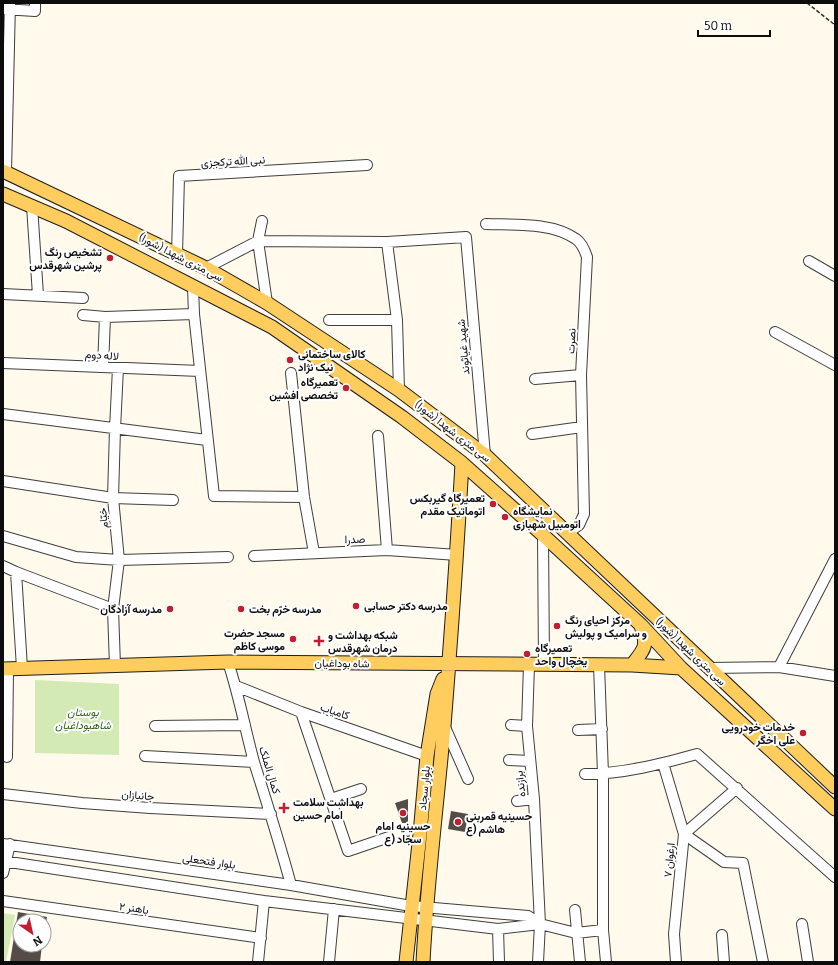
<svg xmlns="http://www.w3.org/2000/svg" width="838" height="965" viewBox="0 0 838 965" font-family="Bitter,Vazirmatn,serif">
	<rect width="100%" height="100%" fill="#fffaeb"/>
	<path fill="#d4eab4" d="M 35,680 L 119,684 L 119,755 L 35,753 Z
		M 3,913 L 15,915 L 6,962 L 3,962 Z"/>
	<path fill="#554c48" d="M 408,799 L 408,823 L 402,823 L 395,803 Z
		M 451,811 L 468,814 L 465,832 L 448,829 Z
		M 18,912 L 47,917 L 45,929 L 44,921 L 20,921 L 20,945 L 42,945 L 40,962 L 10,962 Z"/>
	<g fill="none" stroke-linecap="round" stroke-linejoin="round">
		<defs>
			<path id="minor" d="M 3,9 L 35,11 L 35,3
				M 6,172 L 10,3
				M 32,206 L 38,295
				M 262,221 L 258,241 L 267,303
				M 486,224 C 514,225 552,222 576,239 C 582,243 585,251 587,257 L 581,375 L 584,514 L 579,525 L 568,533
				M 387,242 L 397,320 L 399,390
				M 177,255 L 179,176 L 367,165
				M 809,261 L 835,276
				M 206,268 L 258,241 L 387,242 L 466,237 L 485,455
				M 193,287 L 194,314 L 214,496 L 304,497
				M 3,294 L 83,298
				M 83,315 L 105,317 L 194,314
				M 329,320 L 397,320
				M 775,332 L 835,365
				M 3,363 L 200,371
				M 103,367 L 105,317
				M 291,373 L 304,497 L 314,553
				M 535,379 L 581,375
				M 3,414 L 207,440
				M 532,434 L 582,427
				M 378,436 L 387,550
				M 3,481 L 113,498 L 173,500
				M 543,535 L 544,665
				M 3,536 L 76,557 L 119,560 L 228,557
				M 254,556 L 387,550 L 457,555
				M 3,566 L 16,572 L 113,609
				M 16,572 L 22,668
				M 228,662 C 239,695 245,729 254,762 C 267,803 280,844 291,885
				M 529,665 L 527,726 L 534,799 L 540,924 L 538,962
				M 599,665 L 603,774 L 603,930 L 606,962
				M 115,666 L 113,609 L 119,560 L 113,498 L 115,429 L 118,368
				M 779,667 L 835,559
				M 710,668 L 779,667 L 835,676
				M 236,686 L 301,712 L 427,756
				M 301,712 L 348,851 L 389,837
				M 444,725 L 468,779
				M 511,725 L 527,726
				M 155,726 L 245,725
				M 578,730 L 602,729
				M 145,756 L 254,762
				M 7,757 L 8,669
				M 509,760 L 530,761
				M 663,763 L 684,834 L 674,934 L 676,962
				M 585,774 C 623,774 661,764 697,754 L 835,877
				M 737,788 L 684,834 L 724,862 L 743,863 L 763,962
				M 3,794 L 82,803 L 150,808 L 271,814
				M 331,799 L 361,789
				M 517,801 L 534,799
				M 3,844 L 291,885 L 411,906 L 528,916 L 540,924 L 576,933 L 603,930
				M 3,861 L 264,901 L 498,929 L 540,924
				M 3,873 L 10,844
				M 3,901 L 261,938
				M 575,910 L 580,962
				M 802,924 L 808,962
				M 498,929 L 499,962
				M 722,935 L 724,962
				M 258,962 L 264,901
				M 329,962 L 334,909"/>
			<path id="major" d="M 3,171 L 206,268 L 267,303 L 399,390 L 485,455 L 835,787
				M 3,194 L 66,221 L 272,327 L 402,417 L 462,463 L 543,535 L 641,625 L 681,668 L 835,809
				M 632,665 C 645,648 648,647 641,626
				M 3,669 L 228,662 L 632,665 L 681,668
				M 406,962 L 420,834 L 427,756 L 437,694 L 443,679
				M 423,962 C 427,883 437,805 444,726 C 451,639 457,551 462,463"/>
		</defs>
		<use href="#minor" stroke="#3f3f3f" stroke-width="12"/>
		<use href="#major" stroke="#1d1d1d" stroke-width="15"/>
		<path stroke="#2e2e2e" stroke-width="1.5" stroke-dasharray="4 2" stroke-linecap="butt" d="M 807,3 L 835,25"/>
		<use href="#minor" stroke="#fff" stroke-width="10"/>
		<use href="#major" stroke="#fecd5d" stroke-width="13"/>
	</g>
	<g fill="#c11f31" stroke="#fff" stroke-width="1.5">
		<circle cx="110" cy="258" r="4"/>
		<circle cx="290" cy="360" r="4"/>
		<circle cx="346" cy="388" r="4"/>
		<circle cx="493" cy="504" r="4"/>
		<circle cx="505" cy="517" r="4"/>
		<circle cx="356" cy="606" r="4"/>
		<circle cx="170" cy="609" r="4"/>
		<circle cx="241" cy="609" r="4"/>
		<circle cx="557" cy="626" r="4"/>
		<circle cx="293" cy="639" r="4"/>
		<path d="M317 635h4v4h4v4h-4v4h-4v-4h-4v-4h4z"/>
		<circle cx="527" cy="654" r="4"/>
		<circle cx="803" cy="733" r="4"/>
		<path d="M282 802h4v4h4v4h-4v4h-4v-4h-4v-4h4z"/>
		<circle cx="403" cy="813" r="4"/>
		<circle cx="458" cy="822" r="4"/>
	</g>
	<g text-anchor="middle" stroke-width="4" stroke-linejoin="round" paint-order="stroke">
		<g font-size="11" fill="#0c0c0c" stroke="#fff">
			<text transform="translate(233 161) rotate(-3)" y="4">نبی الله ترکجزی</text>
			<text transform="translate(181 257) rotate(27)" y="4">سی متری شهدا (شورا)</text>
			<text transform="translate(571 341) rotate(-87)" y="4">نصرت</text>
			<text transform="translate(463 347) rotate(-95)" y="4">شهید غیاثوند</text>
			<text transform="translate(102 355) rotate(4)" y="4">لاله دوم</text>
			<text transform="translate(453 431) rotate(38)" y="4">سی متری شهدا (شورا)</text>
			<text transform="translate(103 518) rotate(-95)" y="4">خیّام</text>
			<text transform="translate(355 539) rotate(-2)" y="4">صدرا</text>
			<text transform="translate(691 651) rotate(44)" y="4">سی متری شهدا (شورا)</text>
			<text transform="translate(342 663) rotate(1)" y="4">شاه بوداغیان</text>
			<text transform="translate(335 711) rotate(19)" y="4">کامیاب</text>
			<text transform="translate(270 770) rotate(73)" y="4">کمال الملک</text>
			<text transform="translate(520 784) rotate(-97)" y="4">برازنده</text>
			<text transform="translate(424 788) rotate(-85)" y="4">بلوار سجاد</text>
			<text transform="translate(138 795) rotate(4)" y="4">جانبازان</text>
			<text transform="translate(669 860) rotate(-84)" y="4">ارغوان ۷</text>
			<text transform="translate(209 861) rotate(8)" y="4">بلوار فتحعلی</text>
			<text transform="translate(134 908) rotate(8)" y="4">باهنر ۲</text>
		</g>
		<g font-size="11" font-weight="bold" fill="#0c0c0c" stroke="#fff" text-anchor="start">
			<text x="102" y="256" text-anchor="end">تشخیص رنگ<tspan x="102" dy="13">پرشین شهرقدس</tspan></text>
			<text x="298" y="358">کالای ساختمانی<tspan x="298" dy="13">نیک نژاد</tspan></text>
			<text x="338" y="386" text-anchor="end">تعمیرگاه<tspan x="338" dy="13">تخصصی افشین</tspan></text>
			<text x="485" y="502" text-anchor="end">تعمیرگاه گیربکس<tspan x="485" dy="13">اتوماتیک مقدم</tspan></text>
			<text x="513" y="515">نمایشگاه<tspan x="513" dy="13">اتومبیل شهبازی</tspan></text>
			<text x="364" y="610">مدرسه دکتر حسابی</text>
			<text x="162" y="613" text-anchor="end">مدرسه آزادگان</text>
			<text x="249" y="613">مدرسه خرّم بخت</text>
			<text x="565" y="624">مرکز احیای رنگ<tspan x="565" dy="13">و سرامیک و پولیش</tspan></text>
			<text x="285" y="637" text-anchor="end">مسجد حضرت<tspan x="285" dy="13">موسی کاظم</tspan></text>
			<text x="328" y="639">شبکه بهداشت و<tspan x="328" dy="13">درمان شهرقدس</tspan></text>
			<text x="535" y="652">تعمیرگاه<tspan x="535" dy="13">یخچال واحد</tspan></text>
			<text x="795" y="731" text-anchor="end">خدمات خودرویی<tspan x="795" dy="13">علی اخگر</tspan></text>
			<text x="293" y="806">بهداشت سلامت<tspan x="293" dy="13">امام حسین</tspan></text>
			<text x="466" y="820">حسینیه قمربنی<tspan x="466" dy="13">هاشم (ع</tspan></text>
			<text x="403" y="830" text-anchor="middle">حسینیه امام<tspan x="403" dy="13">سجّاد (ع</tspan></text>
		</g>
		<g font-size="11" font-style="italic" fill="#2f661b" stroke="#fff">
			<text x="83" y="716">بوستان<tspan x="83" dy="13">شاهبوداغیان</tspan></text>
		</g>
	</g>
	<rect width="838" height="965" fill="none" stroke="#0c0c0c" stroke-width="8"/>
	<g transform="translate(32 933) rotate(146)"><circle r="19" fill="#ffffff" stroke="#9e9e9e"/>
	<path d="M0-3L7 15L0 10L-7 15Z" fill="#c11f31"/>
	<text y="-6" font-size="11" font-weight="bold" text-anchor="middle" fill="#0c0c0c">N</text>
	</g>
	<path d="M698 30v6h72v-6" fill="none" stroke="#0c0c0c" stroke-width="2"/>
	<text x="704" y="30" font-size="12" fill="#0c0c0c" stroke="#ffffff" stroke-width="3" paint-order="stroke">50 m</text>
</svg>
